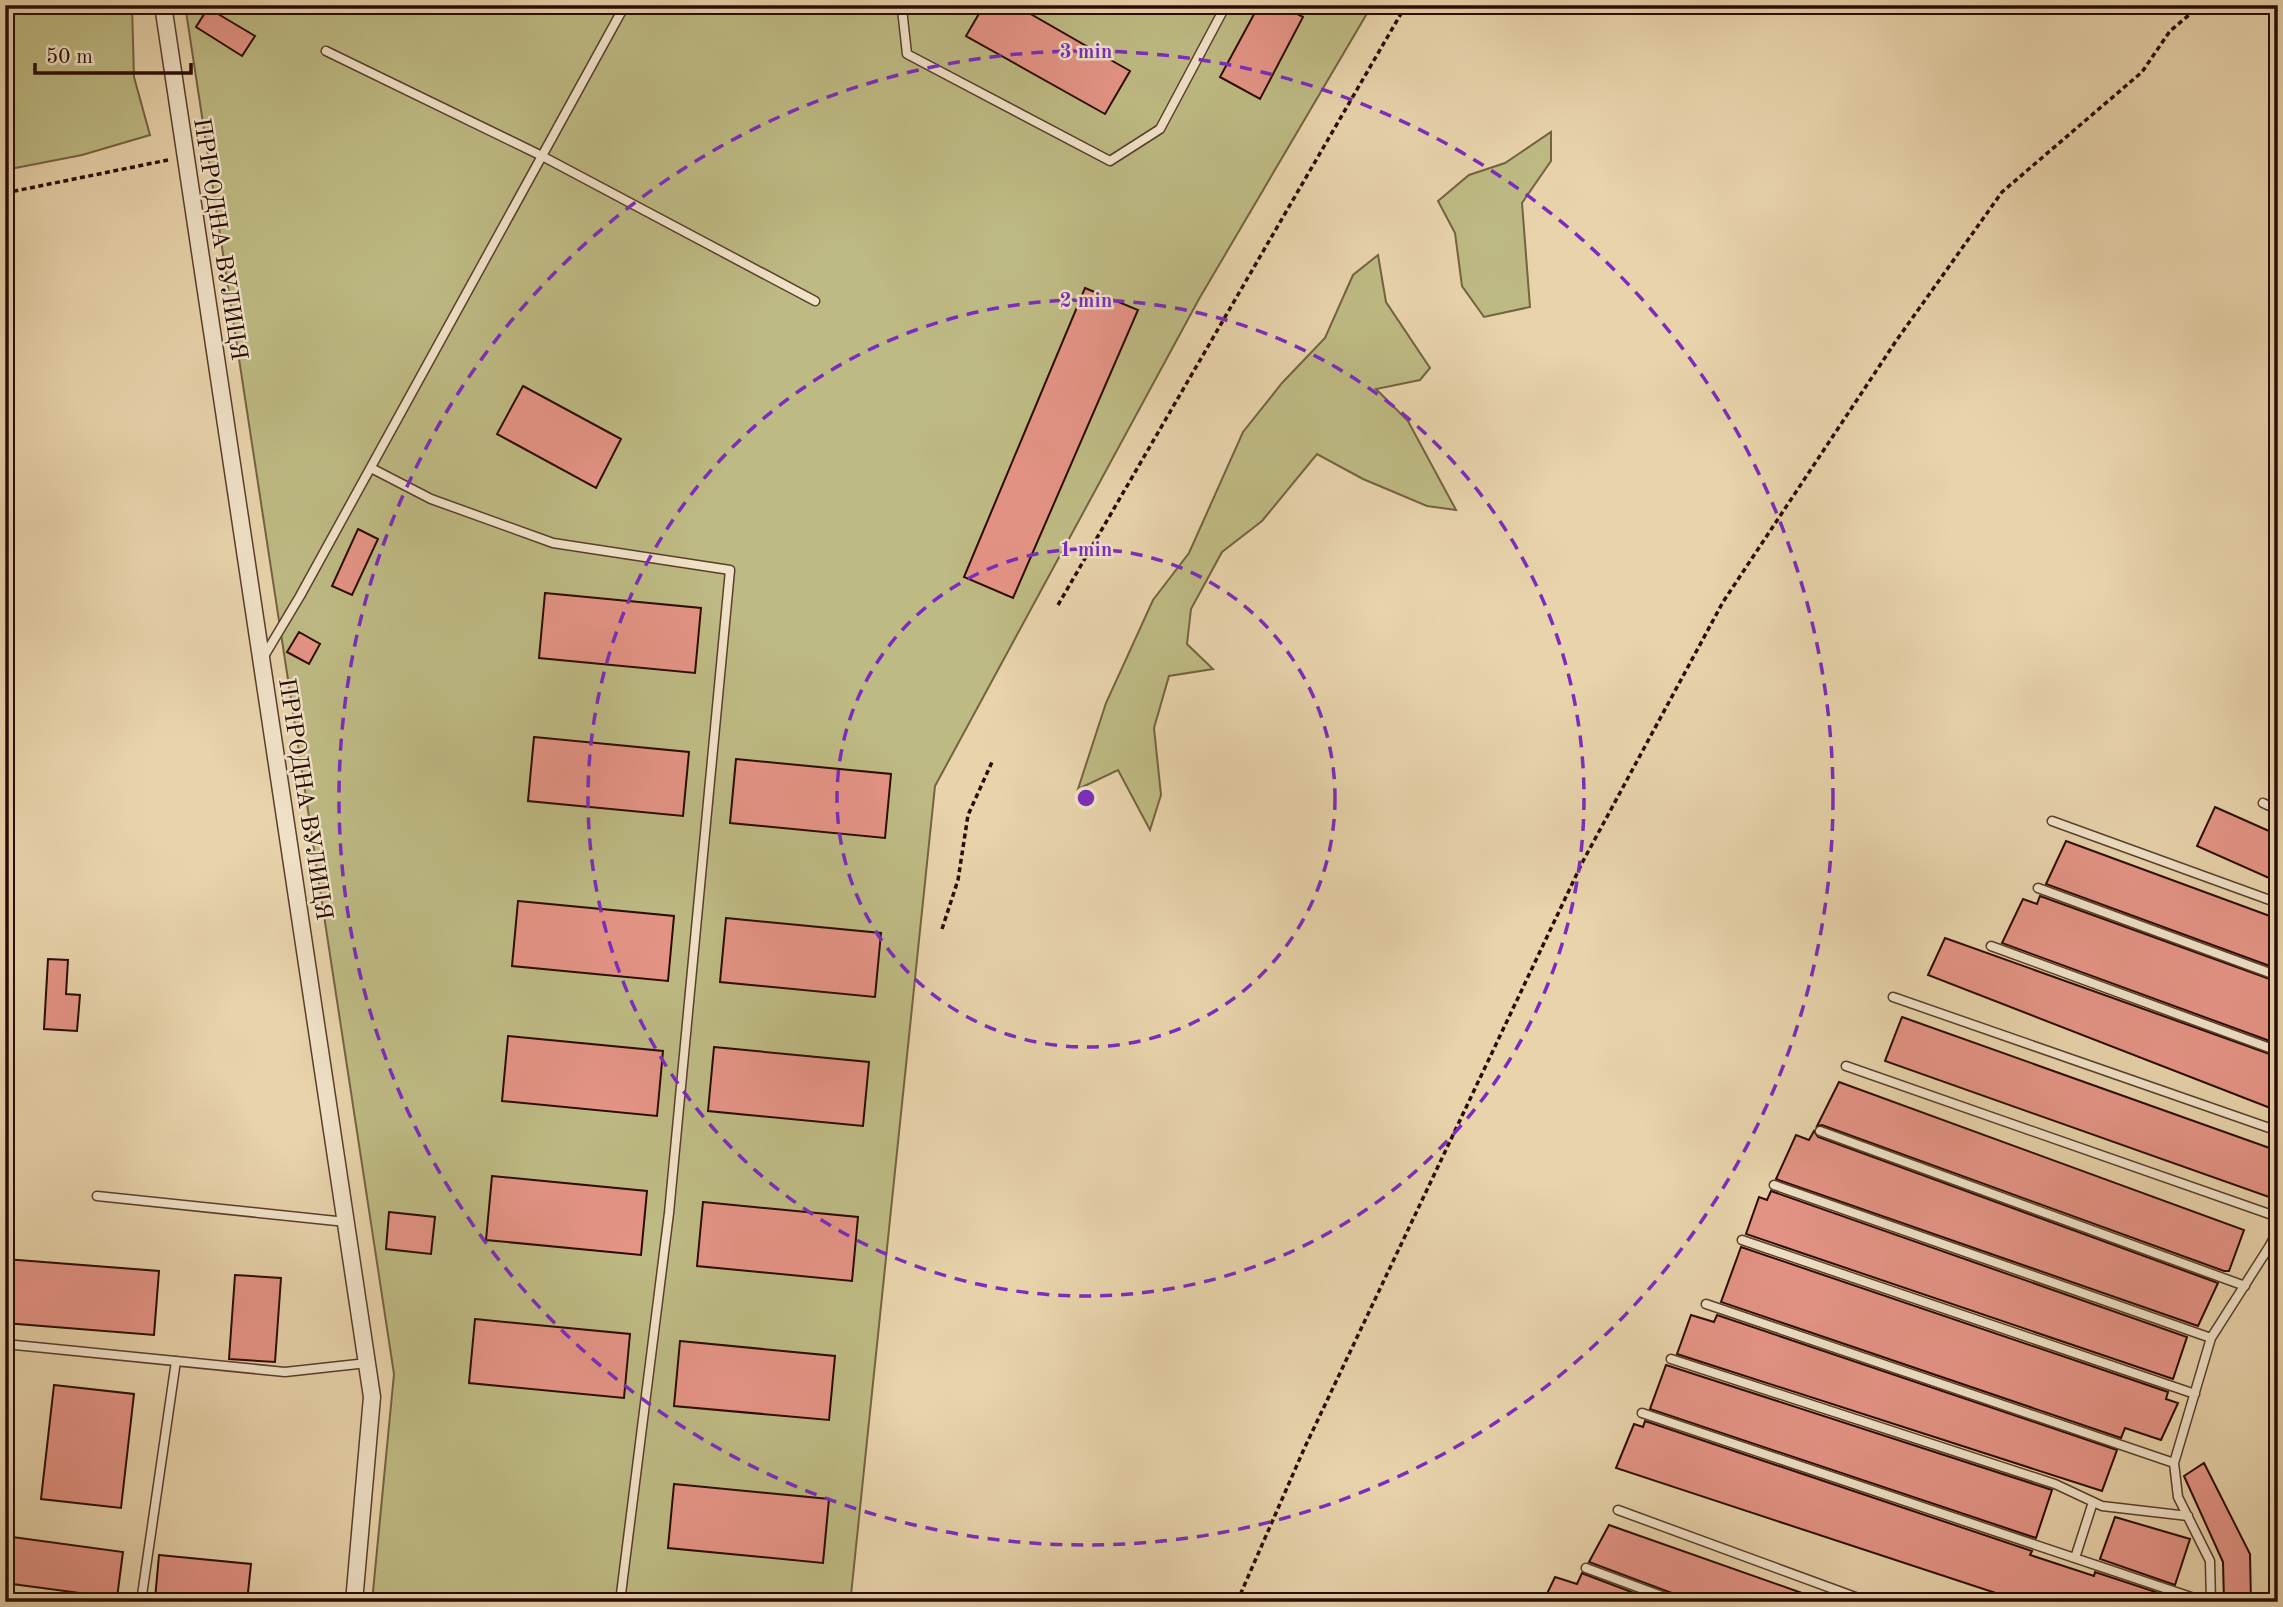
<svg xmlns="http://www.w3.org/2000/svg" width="2283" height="1607" viewBox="0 0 2283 1607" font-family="'Old Standard TT',serif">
	<rect width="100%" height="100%" fill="#e8d3ab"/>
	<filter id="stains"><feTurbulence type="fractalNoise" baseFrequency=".00286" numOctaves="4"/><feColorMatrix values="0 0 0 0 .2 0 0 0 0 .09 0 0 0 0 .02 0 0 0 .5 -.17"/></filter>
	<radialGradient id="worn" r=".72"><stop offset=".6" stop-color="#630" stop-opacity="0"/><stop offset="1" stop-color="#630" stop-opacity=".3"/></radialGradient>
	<path fill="#beba83" stroke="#746242" stroke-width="2" d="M 5,5 L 132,5 L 134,77 L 150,135 L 82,155 L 5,170 Z
		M 185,5 L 1372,5 L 1199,299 L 935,786 L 851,1595 L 910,1602 L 372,1602 L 394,1374 Z
		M 1551,132 L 1551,161 L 1522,203 L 1530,307 L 1484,317 L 1462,286 L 1455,233 L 1438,201 L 1469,175 L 1505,163 Z
		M 1378,255 L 1386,302 L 1430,368 L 1420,380 L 1376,389 L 1408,421 L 1456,510 L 1427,506 L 1363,479 L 1317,454 L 1262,521 L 1222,552 L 1191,609 L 1187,644 L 1213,669 L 1169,676 L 1154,728 L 1161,795 L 1150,830 L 1118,770 L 1078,789 L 1106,703 L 1153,600 L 1189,553 L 1243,432 L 1282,383 L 1325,338 L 1353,275 Z"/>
	<path fill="#e59486" stroke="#2b0b00" stroke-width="2" d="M 984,5 L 1015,5 L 1130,71 L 1105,114 L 966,36 Z
		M 1259,5 L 1281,5 L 1303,17 L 1260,99 L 1220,77 Z
		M 208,8 L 255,36 L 242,56 L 196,27 Z
		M 1085,288 L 1138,310 L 1013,598 L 964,577 Z
		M 523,386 L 621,439 L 596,488 L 497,434 Z
		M 358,529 L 378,539 L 352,595 L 332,586 Z
		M 545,593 L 701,608 L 695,673 L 539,658 Z
		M 299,632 L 320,644 L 309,664 L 287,652 Z
		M 534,737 L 689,752 L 683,816 L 528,801 Z
		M 736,759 L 891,774 L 885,838 L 730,823 Z
		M 2215,807 L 2278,835 L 2278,882 L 2197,846 Z
		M 2066,841 L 2278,919 L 2278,969 L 2046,884 Z
		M 2040,896 L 2278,982 L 2278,1044 L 2002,943 L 2023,899 L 2037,904 Z
		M 518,901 L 674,916 L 668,981 L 512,966 Z
		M 726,918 L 881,933 L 875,997 L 720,982 Z
		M 1945,938 L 2278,1057 L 2278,1111 L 1928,975 Z
		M 48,959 L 68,960 L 66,994 L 80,995 L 77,1031 L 44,1029 Z
		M 1902,1017 L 2278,1151 L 2278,1174 L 2269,1197 L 1885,1061 Z
		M 508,1036 L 663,1051 L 657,1116 L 502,1101 Z
		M 714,1047 L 869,1062 L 863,1126 L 708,1111 Z
		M 1839,1082 L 2244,1230 L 2229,1271 L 2224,1271 L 1822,1125 L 1817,1126 Z
		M 1814,1131 L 1818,1137 L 2218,1283 L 2198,1326 L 1776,1179 L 1796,1135 L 1809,1140 Z
		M 492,1176 L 647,1191 L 641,1255 L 486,1240 Z
		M 1771,1191 L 2187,1337 L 2173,1379 L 1746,1234 L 1759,1197 L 1767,1200 Z
		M 703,1202 L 858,1217 L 852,1281 L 697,1266 Z
		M 389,1212 L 435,1217 L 431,1254 L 386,1249 Z
		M 1741,1247 L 2168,1392 L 2166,1399 L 2178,1403 L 2161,1440 L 2125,1428 L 2121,1438 L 1721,1302 Z
		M 5,1259 L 159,1271 L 154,1335 L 5,1323 Z
		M 235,1275 L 281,1278 L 275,1362 L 229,1359 Z
		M 1691,1315 L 1714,1322 L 1717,1315 L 2117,1450 L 2102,1491 L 1677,1354 Z
		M 475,1319 L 630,1334 L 624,1398 L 469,1383 Z
		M 680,1341 L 835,1356 L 829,1420 L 674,1406 Z
		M 1666,1365 L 2052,1490 L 2036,1538 L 1650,1409 Z
		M 54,1385 L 134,1394 L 121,1508 L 41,1499 Z
		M 1645,1421 L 2032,1551 L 2030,1555 L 2094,1576 L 2095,1572 L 2171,1597 L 2169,1602 L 2023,1602 L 1616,1468 L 1634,1424 L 1643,1427 Z
		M 2204,1463 L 2250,1554 L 2251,1602 L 2224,1602 L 2223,1562 L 2184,1476 Z
		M 674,1484 L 829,1499 L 823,1563 L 668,1548 Z
		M 2115,1517 L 2190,1539 L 2175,1585 L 2100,1559 Z
		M 1609,1525 L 1819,1599 L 1819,1602 L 1707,1602 L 1691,1596 L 1690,1602 L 1684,1602 L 1680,1596 L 1589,1562 Z
		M 5,1536 L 123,1552 L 117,1598 L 5,1583 Z
		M 159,1555 L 251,1564 L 247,1602 L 189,1602 L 155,1599 Z
		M 1582,1573 L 1584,1574 L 1658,1602 L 1543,1602 L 1555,1577 L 1577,1584 Z"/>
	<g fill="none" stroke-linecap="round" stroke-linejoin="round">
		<defs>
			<path id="lane" d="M 904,5 L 902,9 L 907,54 L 1110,161 L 1160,129 L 1226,5
				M 326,51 L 542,156 L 815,301
				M 371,468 L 431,499 L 553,543 L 730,570 L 669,1213 L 620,1602
				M 263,658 L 300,596 L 625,5
				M 2263,803 L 2278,810
				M 2052,821 L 2278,903
				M 2038,888 L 2278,976
				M 1991,946 L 2278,1051
				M 1893,997 L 2278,1131
				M 1846,1066 L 2278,1217
				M 1820,1131 L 2245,1286
				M 1774,1185 L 2211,1338
				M 97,1196 L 346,1222
				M 1742,1240 L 2195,1394
				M 1706,1304 L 2174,1463
				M 5,1344 L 285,1372 L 367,1363
				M 1671,1359 L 2055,1484 L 2102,1506 L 2188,1516
				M 1642,1413 L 2206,1602
				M 1618,1510 L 1869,1602
				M 2075,1558 L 2093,1502
				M 1586,1568 L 1678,1602
				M 141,1602 L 176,1361
				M 2211,1602 L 2210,1561 L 2178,1497 L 2174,1463 L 2211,1338 L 2269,1247 L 2278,1230"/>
			<path id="street" d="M 163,5 L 372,1397 L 354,1602"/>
		</defs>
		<use href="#lane" stroke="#5a3d2b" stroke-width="11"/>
		<use href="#street" stroke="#5a3d2b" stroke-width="19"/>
		<path stroke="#2b0b00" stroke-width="3.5" stroke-dasharray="5 3.5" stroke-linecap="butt" d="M 5,193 L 168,160
			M 1058,605 L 1406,5
			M 942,929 L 958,880 L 968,815 L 992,762
			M 1237,1602 L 1304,1449 L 1582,863 L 1723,602 L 1896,341 L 2002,192 L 2142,72 L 2170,31 L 2201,5"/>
		<use href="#lane" stroke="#f0e2c8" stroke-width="8"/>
		<use href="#street" stroke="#f0e2c8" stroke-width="16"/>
	</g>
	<g fill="none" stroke="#7b2cbf" stroke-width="3.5" stroke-dasharray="12 9">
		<circle cx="1086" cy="798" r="249"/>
		<circle cx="1086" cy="798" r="498"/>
		<circle cx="1086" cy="798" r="747"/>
	</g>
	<g text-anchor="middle" stroke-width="5" stroke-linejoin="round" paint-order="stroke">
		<g font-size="24" fill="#2b0b00" stroke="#f0e2c8">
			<text transform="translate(221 239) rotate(81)" y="8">ПРІРОДНА ВУЛИЦЯ</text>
			<text transform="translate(306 799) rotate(81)" y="8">ПРІРОДНА ВУЛИЦЯ</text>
		</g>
	</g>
	<circle cx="1086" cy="798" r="10" fill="#7b2cbf" stroke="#f0e2c8" stroke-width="3.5"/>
	<g font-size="21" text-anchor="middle" font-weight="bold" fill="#7b2cbf" stroke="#f0e2c8" stroke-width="5" stroke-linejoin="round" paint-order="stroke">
		<text x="1086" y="58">3 min</text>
		<text x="1086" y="307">2 min</text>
		<text x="1086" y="556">1 min</text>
	</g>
	<rect width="2283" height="1607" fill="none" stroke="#e8d3ab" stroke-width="28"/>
	<rect x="7" y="7" width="2269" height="1593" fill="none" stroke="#2b0b00" stroke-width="3.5"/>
	<rect x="14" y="14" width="2255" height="1579" fill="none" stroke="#2b0b00" stroke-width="2"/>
	<path d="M35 63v10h156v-10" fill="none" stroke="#2b0b00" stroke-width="3.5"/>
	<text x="46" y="63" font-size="21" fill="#2b0b00" stroke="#f0e2c8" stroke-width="5" paint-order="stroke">50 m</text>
	<rect width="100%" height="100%" filter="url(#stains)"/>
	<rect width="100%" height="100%" fill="url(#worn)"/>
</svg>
